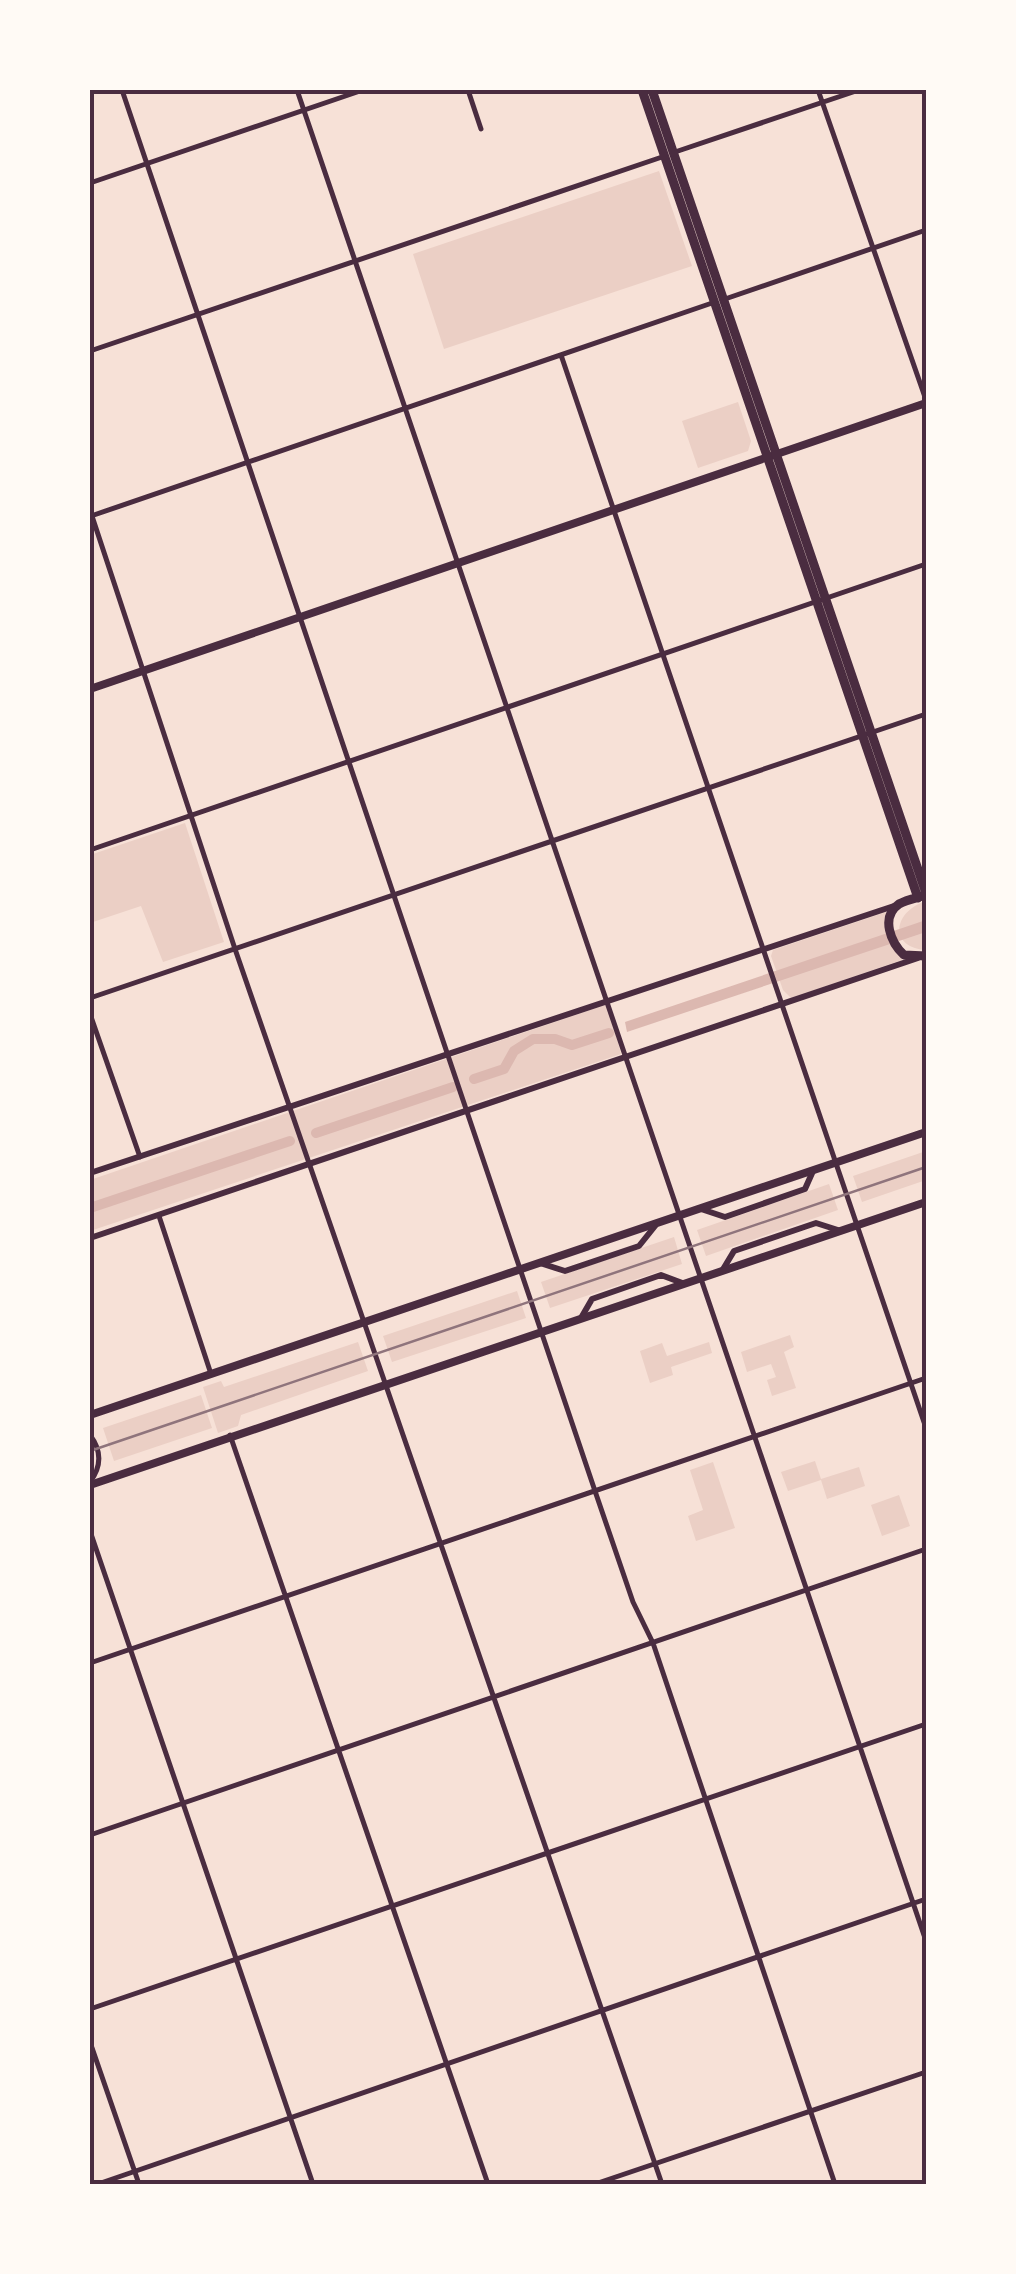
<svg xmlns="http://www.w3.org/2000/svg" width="1016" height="2274" viewBox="0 0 1016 2274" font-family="Montserrat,sans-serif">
	<rect width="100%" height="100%" fill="#f7e1d7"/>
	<path fill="#ebcfc5" d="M 659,171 L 692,266 L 444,349 L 413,254 Z
		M 738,402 L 751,441 L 748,451 L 698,468 L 682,421 Z
		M 185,823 L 224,942 L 163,962 L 141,906 L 90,923 L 90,855 Z
		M 926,901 L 926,950 C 889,948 892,912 926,901 Z
		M 886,912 L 902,960 L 791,998 L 783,990 L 771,956 L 773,950 Z
		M 608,1004 L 621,1054 L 90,1231 L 90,1180 Z
		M 926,1151 L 926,1180 L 862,1202 L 853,1176 Z
		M 829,1184 L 838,1210 L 706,1256 L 697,1230 Z
		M 674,1237 L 682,1264 L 550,1308 L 541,1282 Z
		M 517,1291 L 526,1318 L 392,1362 L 383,1336 Z
		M 790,1335 L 794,1347 L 784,1352 L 796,1388 L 772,1396 L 767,1380 L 776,1377 L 771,1364 L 747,1372 L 741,1352 Z
		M 358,1342 L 368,1371 L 241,1415 L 238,1426 L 218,1433 L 203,1387 L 221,1381 L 224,1387 Z
		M 709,1342 L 712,1353 L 671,1367 L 673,1375 L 650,1383 L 640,1351 L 662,1343 L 667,1356 Z
		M 201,1395 L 212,1428 L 114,1461 L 103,1428 Z
		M 815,1461 L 821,1479 L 859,1467 L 865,1486 L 827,1499 L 821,1480 L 788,1491 L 781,1472 Z
		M 713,1462 L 735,1528 L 696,1541 L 688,1516 L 703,1510 L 690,1470 Z
		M 899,1495 L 910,1526 L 882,1536 L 871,1505 Z"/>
	<path fill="#dcb8b0" d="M 926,920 L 926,932 L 627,1032 L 625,1022 Z"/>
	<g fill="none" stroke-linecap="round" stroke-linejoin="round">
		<path stroke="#dcb8b0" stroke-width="10" d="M 474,1079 L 504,1069 L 514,1051 L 533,1039 L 555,1039 L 572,1045 L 609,1033
			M 316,1133 L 453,1087
			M 90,1208 L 290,1141"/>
		<path stroke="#4a2c40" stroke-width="5" d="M 122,90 L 595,1491 L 633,1602 L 653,1643 L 835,2184
			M 297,90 L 926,1941
			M 468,90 L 481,129
			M 818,90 L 926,400
			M 675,152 L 859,90
			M 90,183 L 363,90
			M 725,299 L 926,230
			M 90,351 L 665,156
			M 561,355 L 926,1428
			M 90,510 L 235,949 L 662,2184
			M 91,516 L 715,302
			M 90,850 L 926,564
			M 90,998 L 926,714
			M 90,1014 L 140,1157
			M 159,1216 L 211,1374
			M 90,1435 C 102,1451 102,1466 90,1482
			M 230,1435 L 488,2184
			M 90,1531 L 313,2184
			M 90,1663 L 926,1378
			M 90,1835 L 926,1549
			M 90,2009 L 926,1724
			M 90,2042 L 139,2184
			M 98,2184 L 926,1899
			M 595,2184 L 926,2072"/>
		<path stroke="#4a2c40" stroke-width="6" d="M 90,1173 L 894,906
			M 701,1209 L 725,1217 L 805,1189 L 813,1171
			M 90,1238 L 918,958
			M 540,1263 L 565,1271 L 639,1246 L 655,1226
			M 722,1271 L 734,1251 L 816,1223 L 841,1231
			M 581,1318 L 592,1299 L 661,1275 L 685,1284"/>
		<path stroke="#4a2c40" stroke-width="8" d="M 90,689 L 926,403
			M 90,1415 L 926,1132
			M 90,1485 L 926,1202"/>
		<path stroke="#4a2c40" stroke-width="9" d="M 642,90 L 918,898
			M 652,90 L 926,893
			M 923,896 C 916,898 906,900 899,904 C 880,917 891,943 904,955 L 926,956"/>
		<path stroke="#8f747c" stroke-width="2.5" d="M 90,1451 L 926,1167"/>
	</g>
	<rect width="1016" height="2274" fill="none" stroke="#fffaf5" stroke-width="185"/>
	<rect x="92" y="92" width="832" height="2090" fill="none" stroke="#4a2c40" stroke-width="4"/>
</svg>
